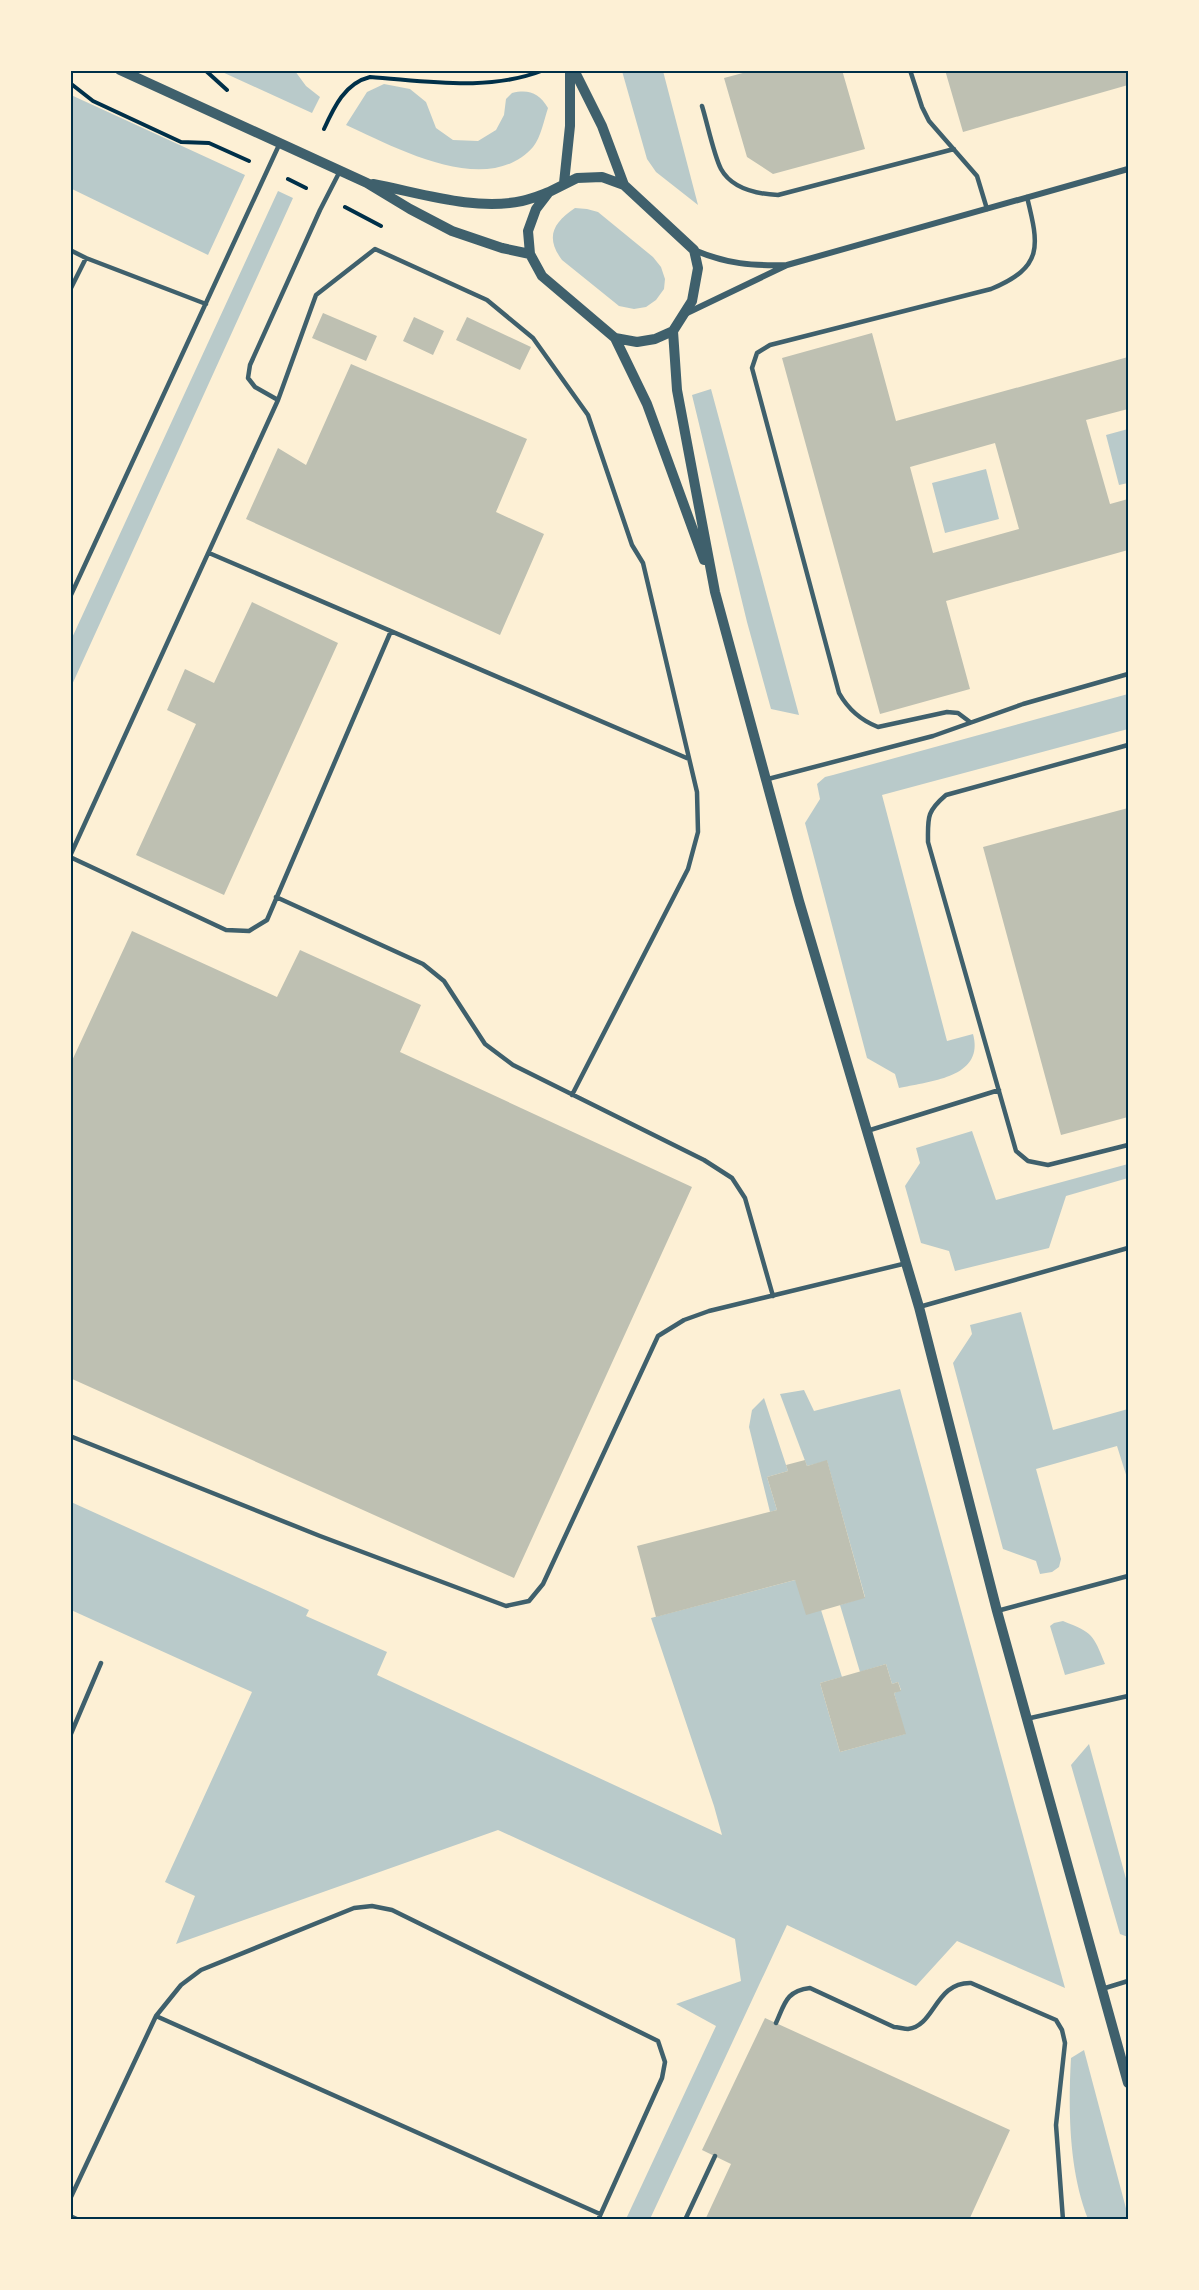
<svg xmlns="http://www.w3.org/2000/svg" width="1199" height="2290" viewBox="0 0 1199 2290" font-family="'DM Sans',sans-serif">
	<rect width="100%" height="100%" fill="#fdf0d5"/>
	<path fill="#b9caca" d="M 220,71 L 295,71 L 306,86 L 320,97 L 312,113 Z
		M 622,71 L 663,71 L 698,205 L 656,172 L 647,159 Z
		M 384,84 L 410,89 L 426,102 L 436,128 L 453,140 L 478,141 L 496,130 L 504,115 L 506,99 L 512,93 C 529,89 539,93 548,108 C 544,120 541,137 533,147 C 487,199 395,147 346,125 L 367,92 Z
		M 71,95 L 245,175 L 208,255 L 72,189 L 71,191 Z
		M 278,191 L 293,198 L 71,687 L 71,640 Z
		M 575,208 L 587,209 L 598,212 L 653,257 L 661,267 L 665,279 L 664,289 L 656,300 L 646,307 L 634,309 L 619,306 L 562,260 C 545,237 553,223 575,208 Z
		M 711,389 L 799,715 L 771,709 L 747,622 L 692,395 Z
		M 1128,429 L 1128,483 L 1119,485 L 1106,435 Z
		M 986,469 L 999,519 L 945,533 L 932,483 Z
		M 1128,694 L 1128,729 L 882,795 L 947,1041 L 973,1034 C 985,1078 929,1081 899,1088 L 895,1074 L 867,1058 L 805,823 L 820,799 L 817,784 L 825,777 L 833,775 Z
		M 972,1131 L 996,1200 L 1128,1164 L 1128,1178 L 1066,1196 L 1049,1248 L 955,1271 L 949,1251 L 921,1243 L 905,1186 L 920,1163 L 916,1148 Z
		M 1021,1312 L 1053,1430 L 1128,1409 L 1128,1481 L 1117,1446 L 1036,1469 L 1061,1559 L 1059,1567 L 1052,1572 L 1040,1574 L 1036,1561 L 1003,1549 L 953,1363 L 972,1334 L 970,1325 Z
		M 900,1389 L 1065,1988 L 957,1941 L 916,1986 L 787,1925 L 650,2219 L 626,2219 L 716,2026 L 676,2004 L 741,1981 L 735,1939 L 498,1830 L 176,1944 L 195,1896 L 165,1882 L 252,1692 L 71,1610 L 71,1502 L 292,1602 L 309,1610 L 306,1616 L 387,1652 L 377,1675 L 722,1835 L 714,1806 L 651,1618 L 795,1580 L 821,1610 L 842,1677 L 820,1683 L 840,1752 L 905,1734 L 894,1693 L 901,1690 L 898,1682 L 892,1684 L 886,1664 L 860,1672 L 840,1605 L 865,1597 L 827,1461 L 807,1466 L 780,1394 L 804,1390 L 814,1411 Z
		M 764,1398 L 788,1471 L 767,1477 L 777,1510 L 770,1512 L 749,1427 L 752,1410 Z
		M 1063,1621 C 1093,1633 1093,1634 1105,1664 L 1065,1675 L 1050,1626 L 1054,1623 Z
		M 1089,1744 L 1128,1886 L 1128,1937 L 1120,1934 L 1071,1765 Z
		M 1084,2050 L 1128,2216 L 1128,2219 L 1088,2219 C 1069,2171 1068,2110 1071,2058 Z"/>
	<path fill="#bec0b2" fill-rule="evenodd" d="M 754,70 L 842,70 L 865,149 L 773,174 L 747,157 L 724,78 Z
		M 945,70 L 1128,70 L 1128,85 L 963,132 Z
		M 323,313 L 377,336 L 366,361 L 312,338 Z
		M 414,317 L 444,331 L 433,355 L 403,341 Z
		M 467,317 L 531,347 L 520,370 L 456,340 Z
		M 872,333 L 896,421 L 1128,357 L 1128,409 L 1086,420 L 1110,504 L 1128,499 L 1128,550 L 946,601 L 970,689 L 880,714 L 782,358 ZM 995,443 L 1019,529 L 933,553 L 910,467 Z
		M 351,364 L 527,439 L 496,512 L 544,534 L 500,635 L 246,519 L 278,448 L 306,465 Z
		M 252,602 L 338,643 L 224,895 L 136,855 L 196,724 L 167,710 L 185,669 L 214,683 Z
		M 1128,808 L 1128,1117 L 1061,1135 L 983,847 Z
		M 132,931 L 277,997 L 300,950 L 421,1005 L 400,1052 L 692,1187 L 514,1578 L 70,1378 L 70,1065 Z
		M 805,1460 L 807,1466 L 827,1460 L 865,1598 L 806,1615 L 795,1580 L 656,1617 L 637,1546 L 777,1510 L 767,1477 L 788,1471 L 786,1465 Z
		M 886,1664 L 892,1684 L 898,1682 L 901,1691 L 894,1693 L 906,1734 L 840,1752 L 820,1683 Z
		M 765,2018 L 1010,2130 L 969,2220 L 705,2220 L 731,2164 L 702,2150 Z"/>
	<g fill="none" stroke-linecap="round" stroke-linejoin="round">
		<path stroke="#003049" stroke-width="4" d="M 205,70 L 227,90
			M 70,83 L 93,101 L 181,142 L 209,143 L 249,161
			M 324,129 C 334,107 345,83 370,77 C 428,81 488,92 544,70
			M 288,179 L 306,188
			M 345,207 L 381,226"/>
		<path stroke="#3f606c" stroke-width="4.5" d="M 910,70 L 922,107 L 929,121 L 977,176 L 987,209
			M 702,106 C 707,122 714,156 721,169 C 732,189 757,194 778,195 L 954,149
			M 70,250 L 86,258
			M 70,290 L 86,258 L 206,304
			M 278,400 L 316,295 L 375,249 L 487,300 L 533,338 L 588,415 L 632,545 L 643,563 L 697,792 L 698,832 L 688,869 L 572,1095
			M 209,553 L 689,759
			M 70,597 L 279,145
			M 970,722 L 958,713 L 947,712 L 878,727 C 860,720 848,709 839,693 L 752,368 L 757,353 L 770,345 L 991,289 C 1044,267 1039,246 1027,197
			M 1128,745 L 946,795 C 926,812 928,818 928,842 L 1016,1151 L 1028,1161 L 1048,1165 L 1128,1145
			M 768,779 L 933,736 L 1023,704 L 1128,674
			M 70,856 L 278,400 L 255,387 L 248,378 L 250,365 L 320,210 L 340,171
			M 70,857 L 226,930 L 249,931 L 267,920 L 391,631
			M 276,897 L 423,964 L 444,981 L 485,1044 L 513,1065 L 704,1160 L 732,1178 L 745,1198 L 773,1296
			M 867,1131 L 999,1090
			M 919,1307 L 1128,1248
			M 70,1436 L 320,1536 L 506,1606 L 529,1601 L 543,1584 L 658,1336 L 684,1320 L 709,1311 L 907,1263
			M 997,1611 L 1128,1576
			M 1026,1719 L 1128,1696
			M 70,1736 L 101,1663
			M 1102,1989 L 1128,1981
			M 156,2016 L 600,2214
			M 776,2023 C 785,2003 786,1991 810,1988 L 894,2027 C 898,2027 904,2029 908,2029 C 935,2026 935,1982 971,1983 L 1056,2020 L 1062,2030 L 1065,2043 L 1056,2125 L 1063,2220
			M 70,2199 L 156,2016 L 181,1985 L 201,1970 L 354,1908 L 372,1906 L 392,1910 L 658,2041 L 665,2062 L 662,2078 L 598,2220
			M 70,2216 L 79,2220
			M 685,2220 L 715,2156"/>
		<path stroke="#3f606c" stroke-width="6" d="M 787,265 L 1128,169
			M 685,314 L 787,265 C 752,266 727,264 694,250"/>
		<path stroke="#3f606c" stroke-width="10" d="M 120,70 L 367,183 L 410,209 L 452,231 L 502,248 L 530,254
			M 574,70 L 602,126 L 624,185
			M 602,177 L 624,185 L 694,250 L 698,268 L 692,301 L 673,331 L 655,339 L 637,342 L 615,338 L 542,276 L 530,254 L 528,231 L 536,209 L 549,192 L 577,178 Z
			M 564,183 L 570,126 L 570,70
			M 373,184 C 421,193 474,211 522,201 C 532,199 541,195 549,192
			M 673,331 L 677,390 L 715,592 L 799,901 L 919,1307 L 997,1611 L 1128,2083
			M 615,338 L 647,404 L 704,560"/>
	</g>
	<rect width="1199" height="2290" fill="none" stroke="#fdf0d5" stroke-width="144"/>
	<rect x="72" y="72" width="1055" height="2146" fill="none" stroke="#003049" stroke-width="2"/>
</svg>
